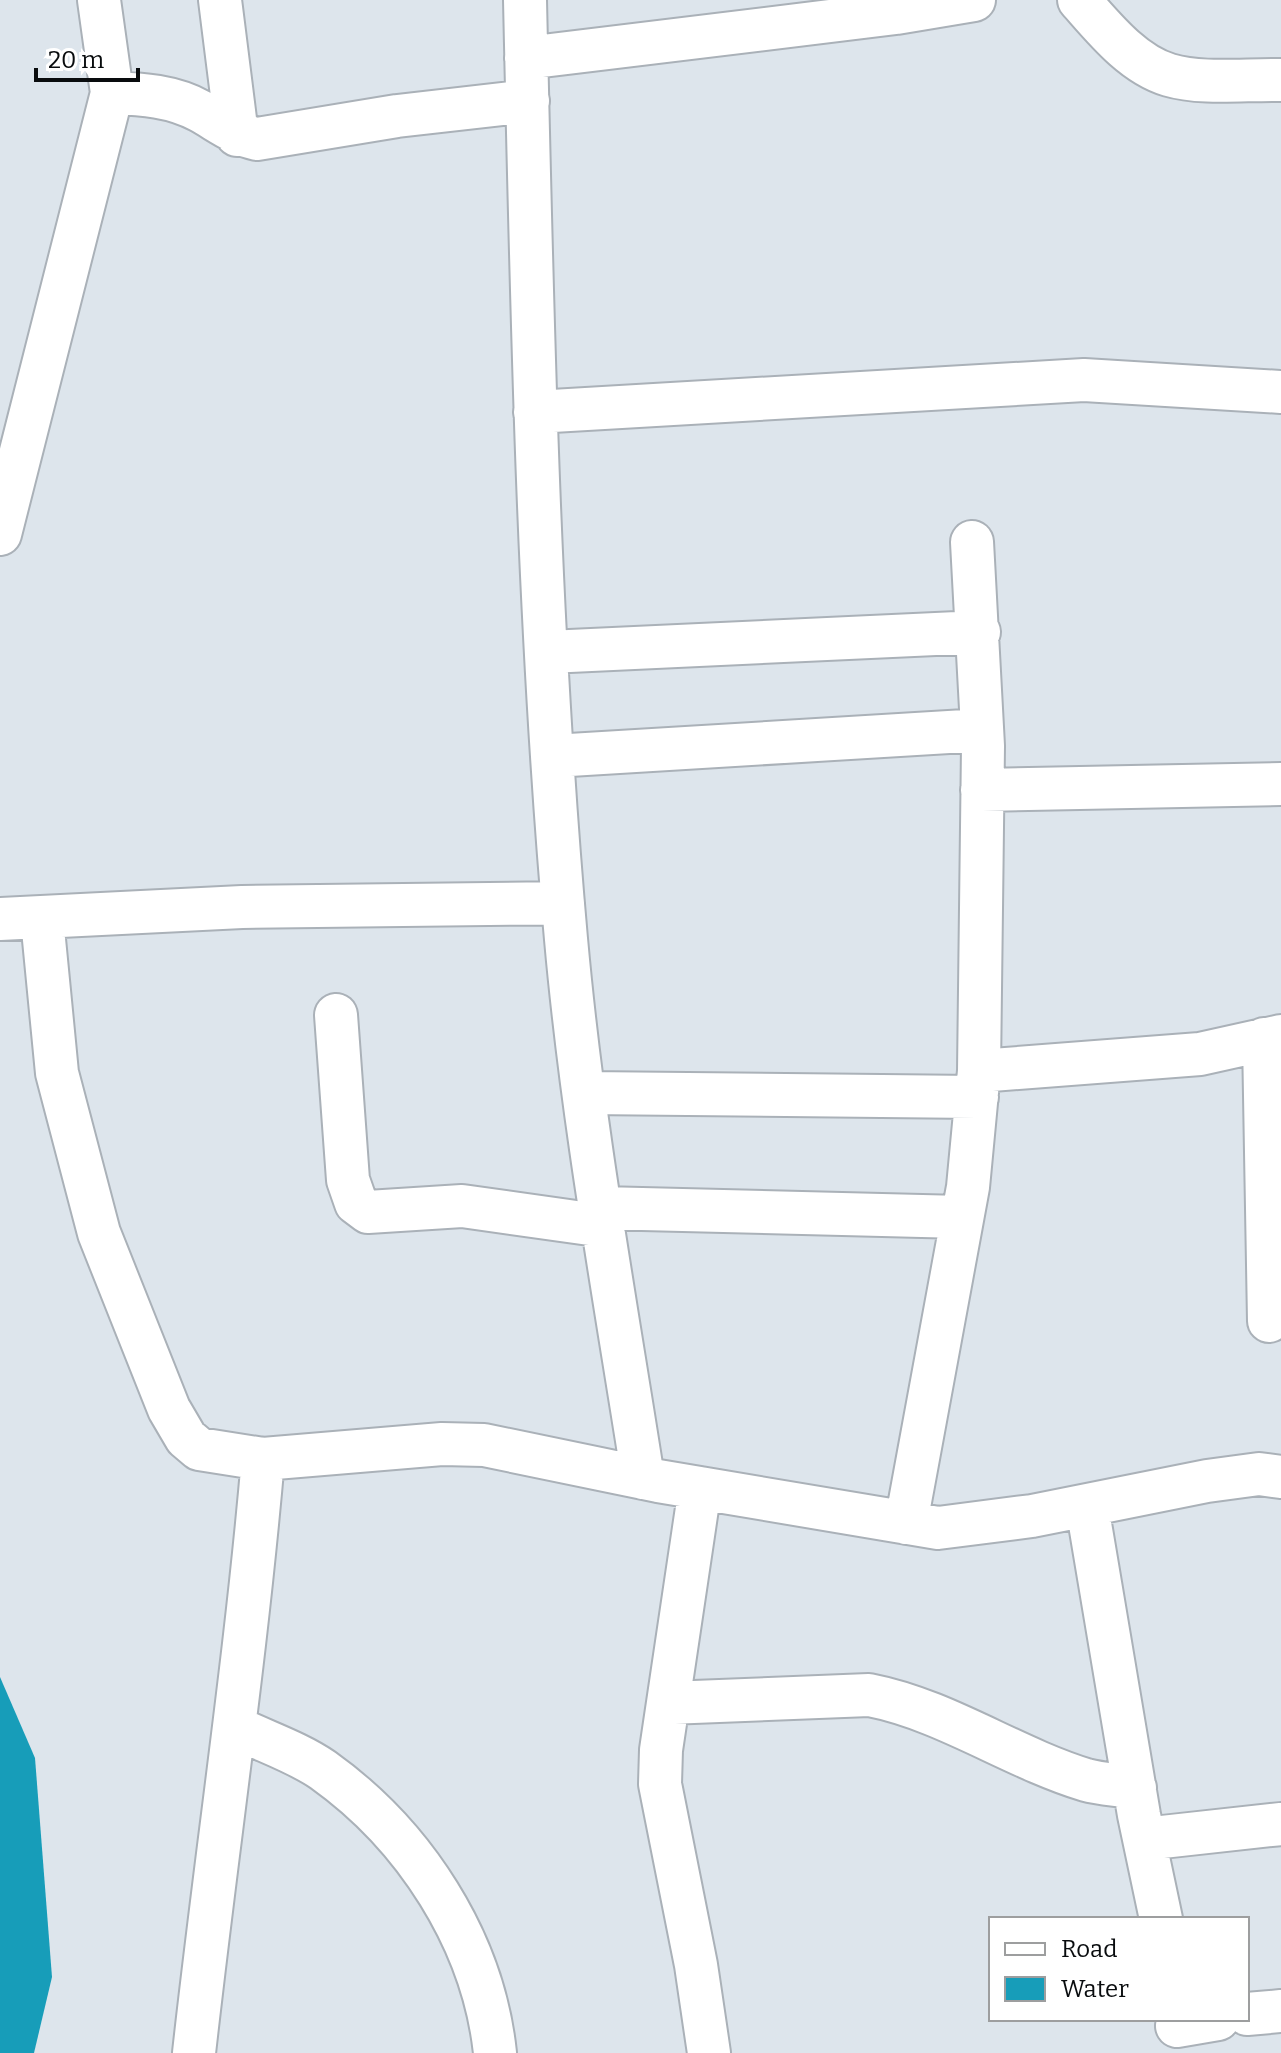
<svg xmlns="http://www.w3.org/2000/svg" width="1281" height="2053" viewBox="0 0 1281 2053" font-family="Bitter,serif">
	<rect width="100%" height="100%" fill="#dde5ec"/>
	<path fill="#179db9" d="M 0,1677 L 35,1758 L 52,1977 L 34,2053 L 0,2053 Z"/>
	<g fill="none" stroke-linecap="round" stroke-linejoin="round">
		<defs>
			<path id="minor" d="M 220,0 L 237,135
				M 525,0 C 532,313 538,627 566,939 C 582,1119 615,1299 643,1478
				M 1079,0 C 1103,27 1132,64 1169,75 C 1203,85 1246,79 1281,80
				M 526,58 L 896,13 L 974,0
				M 112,93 C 142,94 173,96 200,111 C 220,122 234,134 257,139 L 397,116 L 528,101
				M 535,412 L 1084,380 L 1281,392
				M 0,534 L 112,93 L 99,0
				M 548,652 L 979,632
				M 553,756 L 982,730
				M 982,790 L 1281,784
				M 0,919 L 242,907 L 563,903
				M 42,919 L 57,1073 L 99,1233 L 169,1409 L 186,1438 L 199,1449 L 263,1459 L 442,1444 L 484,1445 L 658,1481 L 938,1528 L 1032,1516 L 1207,1481 L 1259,1474 L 1281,1477
				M 336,1015 L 348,1180 L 356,1203 L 368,1212 L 462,1206 L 604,1226
				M 1264,1039 L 1269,1321
				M 979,1071 L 1200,1054 L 1281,1036
				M 586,1093 L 977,1097
				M 601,1208 L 962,1217
				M 700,1488 L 661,1750 L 660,1784 L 696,1965 L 709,2053
				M 1087,1506 L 1139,1815 L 1161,1919
				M 906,1523 L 968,1187 L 979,1071 L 983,746 L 972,542
				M 668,1703 L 869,1695 C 946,1710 1011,1757 1086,1780 C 1101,1784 1119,1785 1135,1788
				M 235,1727 C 263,1741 297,1752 323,1770 C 414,1835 483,1940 495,2053
				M 1144,1839 L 1281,1824
				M 1247,2014 L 1281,2011
				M 1177,2026 L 1218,2019
				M 194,2053 C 216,1855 246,1658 263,1459"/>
		</defs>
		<use href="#minor" stroke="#aab1b8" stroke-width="46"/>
		<use href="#minor" stroke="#fff" stroke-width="42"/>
	</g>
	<rect x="989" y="1917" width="260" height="104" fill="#ffffff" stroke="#9d9e9f" stroke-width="2"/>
	<rect x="1005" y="1943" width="40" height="12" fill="#ffffff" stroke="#9d9e9f" stroke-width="2"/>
	<text x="1061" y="1957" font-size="24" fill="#090c0e">Road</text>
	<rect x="1005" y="1977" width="40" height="24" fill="#179db9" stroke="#9d9e9f" stroke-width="2"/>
	<text x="1061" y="1997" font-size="24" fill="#090c0e">Water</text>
	<path d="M36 68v12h102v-12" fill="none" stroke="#090c0e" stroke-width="4"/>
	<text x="48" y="68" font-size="24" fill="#090c0e" stroke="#ffffff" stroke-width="6" paint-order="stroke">20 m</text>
</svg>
